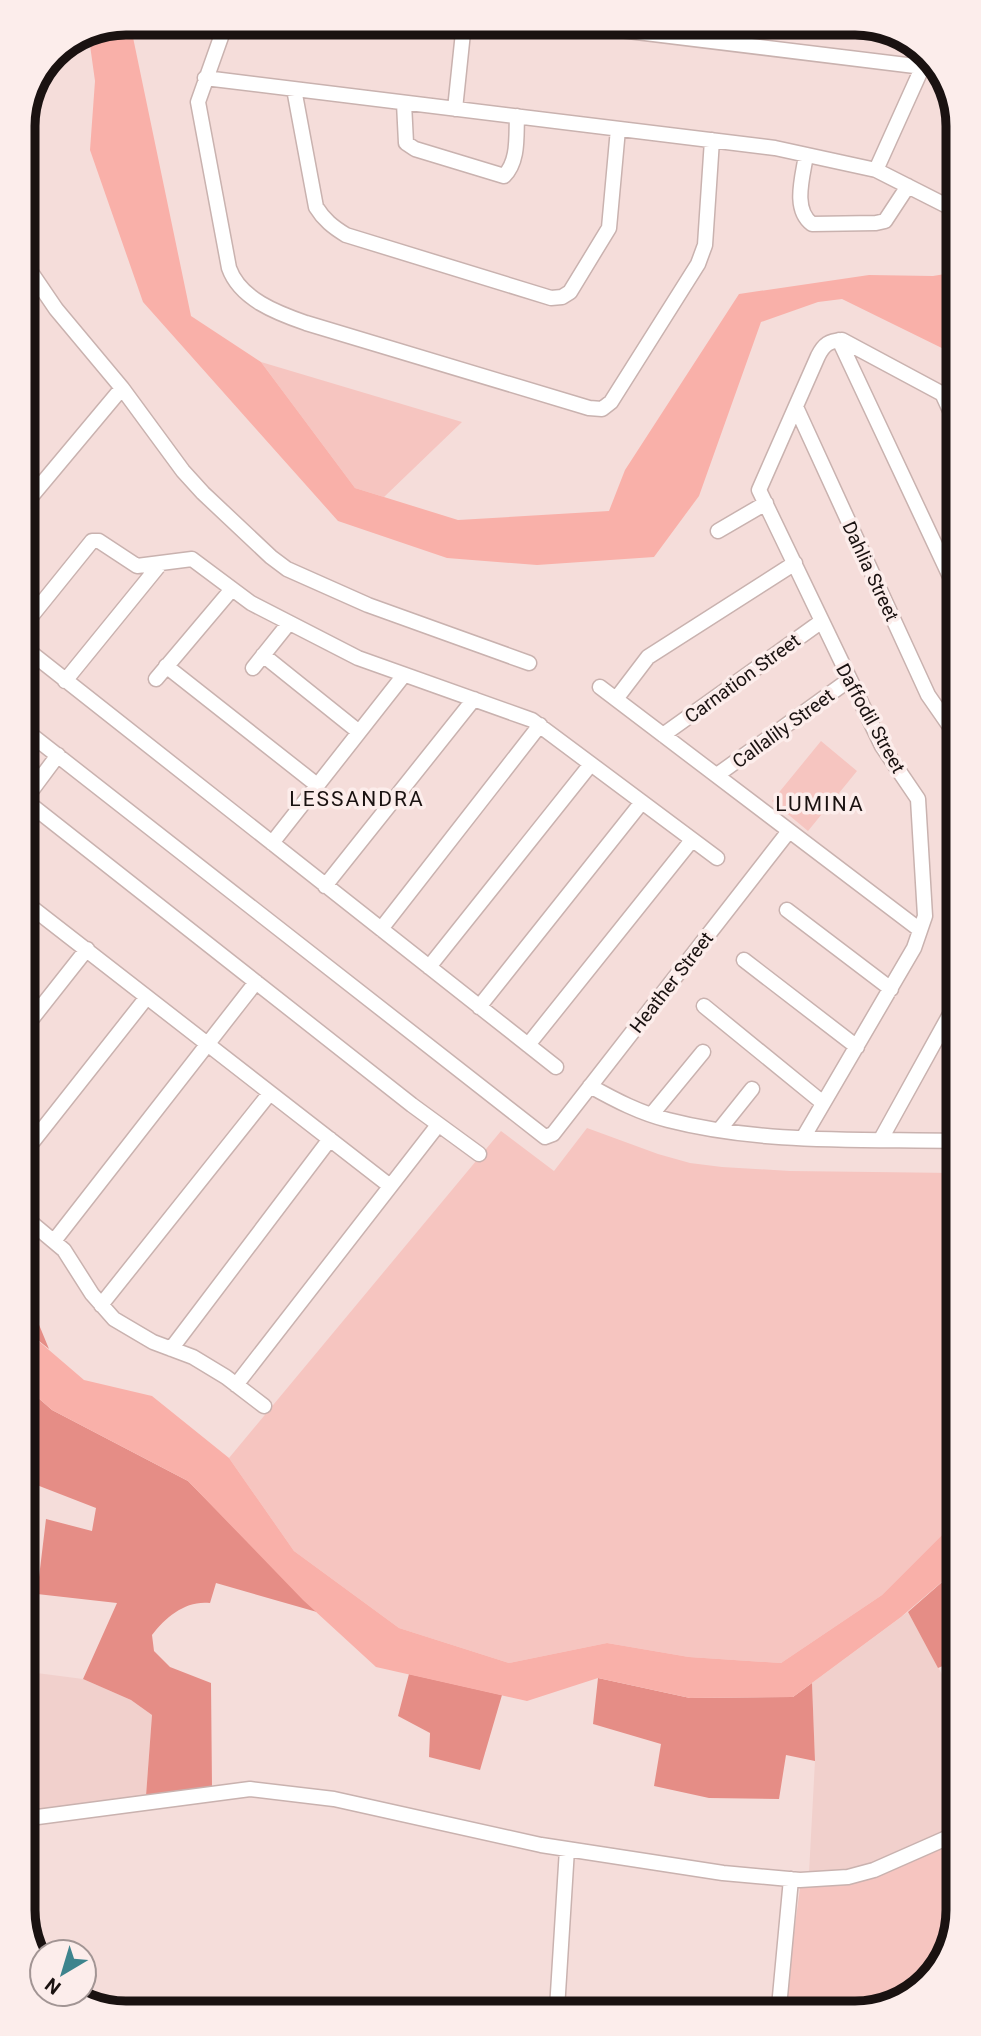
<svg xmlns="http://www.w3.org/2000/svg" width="981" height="2036" viewBox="0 0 981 2036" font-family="Roboto,sans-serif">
	<rect width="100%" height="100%" fill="#f5ddda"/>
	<path fill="#f1d0cc" d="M 908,1612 L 957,1702 L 958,1824 L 874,1864 L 849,1871 L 809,1873 L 815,1761 L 812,1683 Z
		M 29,1672 L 83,1679 L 131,1700 L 152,1715 L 146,1796 L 30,1810 Z"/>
	<path fill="#f6c5c0" d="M 261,362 L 462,422 L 384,497 L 355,488 Z
		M 821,741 L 857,771 L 808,831 L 772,801 Z
		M 587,1128 L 658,1154 L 690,1163 L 722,1167 L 790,1171 L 955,1173 L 957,1520 L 882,1595 L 781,1663 L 689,1657 L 607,1643 L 509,1663 L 399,1628 L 294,1551 L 229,1458 L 501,1131 L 554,1171 Z
		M 958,1841 L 958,1910 L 941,1968 L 894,2006 L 784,2007 L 800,1888 L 851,1884 L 871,1879 Z"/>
	<path fill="#e58d86" d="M 28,1298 L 49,1349 L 28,1332 Z
		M 28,1389 L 52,1410 L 188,1481 L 317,1612 L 216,1583 L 210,1603 C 187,1600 166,1616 152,1635 L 154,1651 L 170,1667 L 211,1683 L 212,1787 L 146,1796 L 152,1715 L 131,1700 L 83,1679 L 117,1603 L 37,1594 L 46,1519 L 92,1531 L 96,1508 L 29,1482 Z
		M 957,1569 L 957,1660 L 938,1668 L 908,1612 Z
		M 409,1674 L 502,1695 L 480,1770 L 429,1757 L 430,1733 L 398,1716 Z
		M 598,1678 L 690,1698 L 793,1697 L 812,1683 L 815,1761 L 786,1755 L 779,1799 L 709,1798 L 654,1786 L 661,1744 L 593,1724 Z"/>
	<path fill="#f9b0a9" d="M 126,23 L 130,23 L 191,316 L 261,362 L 355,488 L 458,520 L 609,511 L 625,470 L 739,294 L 869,275 L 933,276 L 951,273 L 952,353 L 842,299 L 818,302 L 761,322 L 699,496 L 654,557 L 537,565 L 447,558 L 338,521 L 143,302 L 90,150 L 95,81 L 89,38 Z
		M 28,1332 L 84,1380 L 152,1396 L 229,1458 L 294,1551 L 399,1628 L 509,1663 L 607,1643 L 689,1657 L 781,1663 L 882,1595 L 957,1520 L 957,1569 L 901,1617 L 793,1697 L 690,1698 L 598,1678 L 527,1701 L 376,1667 L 303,1600 L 188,1481 L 52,1410 L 28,1389 Z"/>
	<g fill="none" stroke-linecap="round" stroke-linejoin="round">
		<defs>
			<path id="minor" d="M 226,23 L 198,102 L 229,268 C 240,299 277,313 306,323 L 589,408 L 602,409 L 611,402 L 698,264 L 705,245 L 712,140
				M 563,23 L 923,67
				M 205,78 L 775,148 L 876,170 L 951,208
				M 294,89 L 316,207 C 324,220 333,227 346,235 L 551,298 L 562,297 L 570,292 L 609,228 L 618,129
				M 404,103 L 406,143 L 415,149 L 504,176 C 519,161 516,136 517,116
				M 455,109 L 464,23
				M 806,155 C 803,176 792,209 812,224 L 876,223 L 885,221 L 908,186
				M 876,170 L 927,57
				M 24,262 L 56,309 L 122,388 L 183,471 L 203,493 L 271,557 L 287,569 L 368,605 L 529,663
				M 839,340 L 953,583
				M 942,393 L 952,415
				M 796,407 L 928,695 L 953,731
				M 24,477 L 25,477
				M 25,504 L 122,388
				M 718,531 L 766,503
				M 25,624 L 92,541 L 99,541 L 137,566 L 192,559 L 251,603 L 358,658 L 532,720 L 717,858
				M 25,648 L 556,1067
				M 263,655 L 359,732
				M 166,666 L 317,785
				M 253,668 L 289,623
				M 156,679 L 232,589
				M 65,681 L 161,563
				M 600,687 L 920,930
				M 616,699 L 648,657 L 795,563
				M 25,730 L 545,1137 L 553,1134 L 789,831
				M 663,735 L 822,621
				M 717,775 L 849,680
				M 26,798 L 58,755
				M 26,801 L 412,1105 L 479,1154
				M 272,843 L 404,675
				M 325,886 L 474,699
				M 26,903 L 390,1186
				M 787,910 L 891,989
				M 381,929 L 540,725
				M 744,960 L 857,1047
				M 429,967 L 591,764
				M 704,1006 L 823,1103
				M 479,1007 L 642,802
				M 27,1025 L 87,949
				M 528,1045 L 692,840
				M 590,1086 C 615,1100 640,1113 668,1120 C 761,1144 860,1139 955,1141
				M 652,1114 L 703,1052
				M 720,1129 L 752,1089
				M 803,1138 L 914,948 L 925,916 L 918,799 L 882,746 L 759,490 L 818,356 C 824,344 829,341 842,340 L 952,399
				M 881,1139 L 954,1007
				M 27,1149 L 147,997
				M 27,1219 L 64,1250 L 92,1294 L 114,1319 L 153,1342 L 193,1357 L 226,1377 L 264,1406
				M 54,1241 L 256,982
				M 101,1305 L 270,1093
				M 171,1349 L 330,1139
				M 236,1385 L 438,1125
				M 30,1818 L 250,1789 L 334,1799 L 541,1845 L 723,1873 L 800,1880 L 848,1877 L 874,1870 L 958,1833
				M 779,2007 L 791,1879
				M 557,2009 L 567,1849"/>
		</defs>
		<use href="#minor" stroke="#c9b2af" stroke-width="17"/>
		<use href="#minor" stroke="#fff" stroke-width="14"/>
	</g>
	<g text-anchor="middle" stroke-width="7" stroke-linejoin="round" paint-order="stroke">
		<g font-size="19" fill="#1a1211" stroke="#fcedeb">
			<text transform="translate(871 571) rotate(65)" y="7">Dahlia Street</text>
			<text transform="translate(742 678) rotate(-36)" y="7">Carnation Street</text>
			<text transform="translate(871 718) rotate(61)" y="7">Daffodil Street</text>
			<text transform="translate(783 728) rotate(-36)" y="7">Callalily Street</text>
			<text transform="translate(671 982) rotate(-52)" y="7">Heather Street</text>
		</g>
		<g font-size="21" letter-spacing="2" fill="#1a1211" stroke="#fcedeb">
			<text x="357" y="806">LESSANDRA</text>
			<text x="820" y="811">LUMINA</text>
		</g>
	</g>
	<path d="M0 0H981V2036H0ZM126 35H855A91 91 0 0 1 946 126V1910A91 91 0 0 1 855 2001H126A91 91 0 0 1 35 1910V126A91 91 0 0 1 126 35Z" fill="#fcedeb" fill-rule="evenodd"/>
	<path fill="none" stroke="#1a1211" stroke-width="9" d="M126 35H855A91 91 0 0 1 946 126V1910A91 91 0 0 1 855 2001H126A91 91 0 0 1 35 1910V126A91 91 0 0 1 126 35Z"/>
	<g transform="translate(63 1973) rotate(218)"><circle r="33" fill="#fcedeb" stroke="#a29594" stroke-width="2"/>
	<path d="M0-5L12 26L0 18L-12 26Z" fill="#3d848d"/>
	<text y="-10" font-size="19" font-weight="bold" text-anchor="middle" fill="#1a1211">N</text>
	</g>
</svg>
